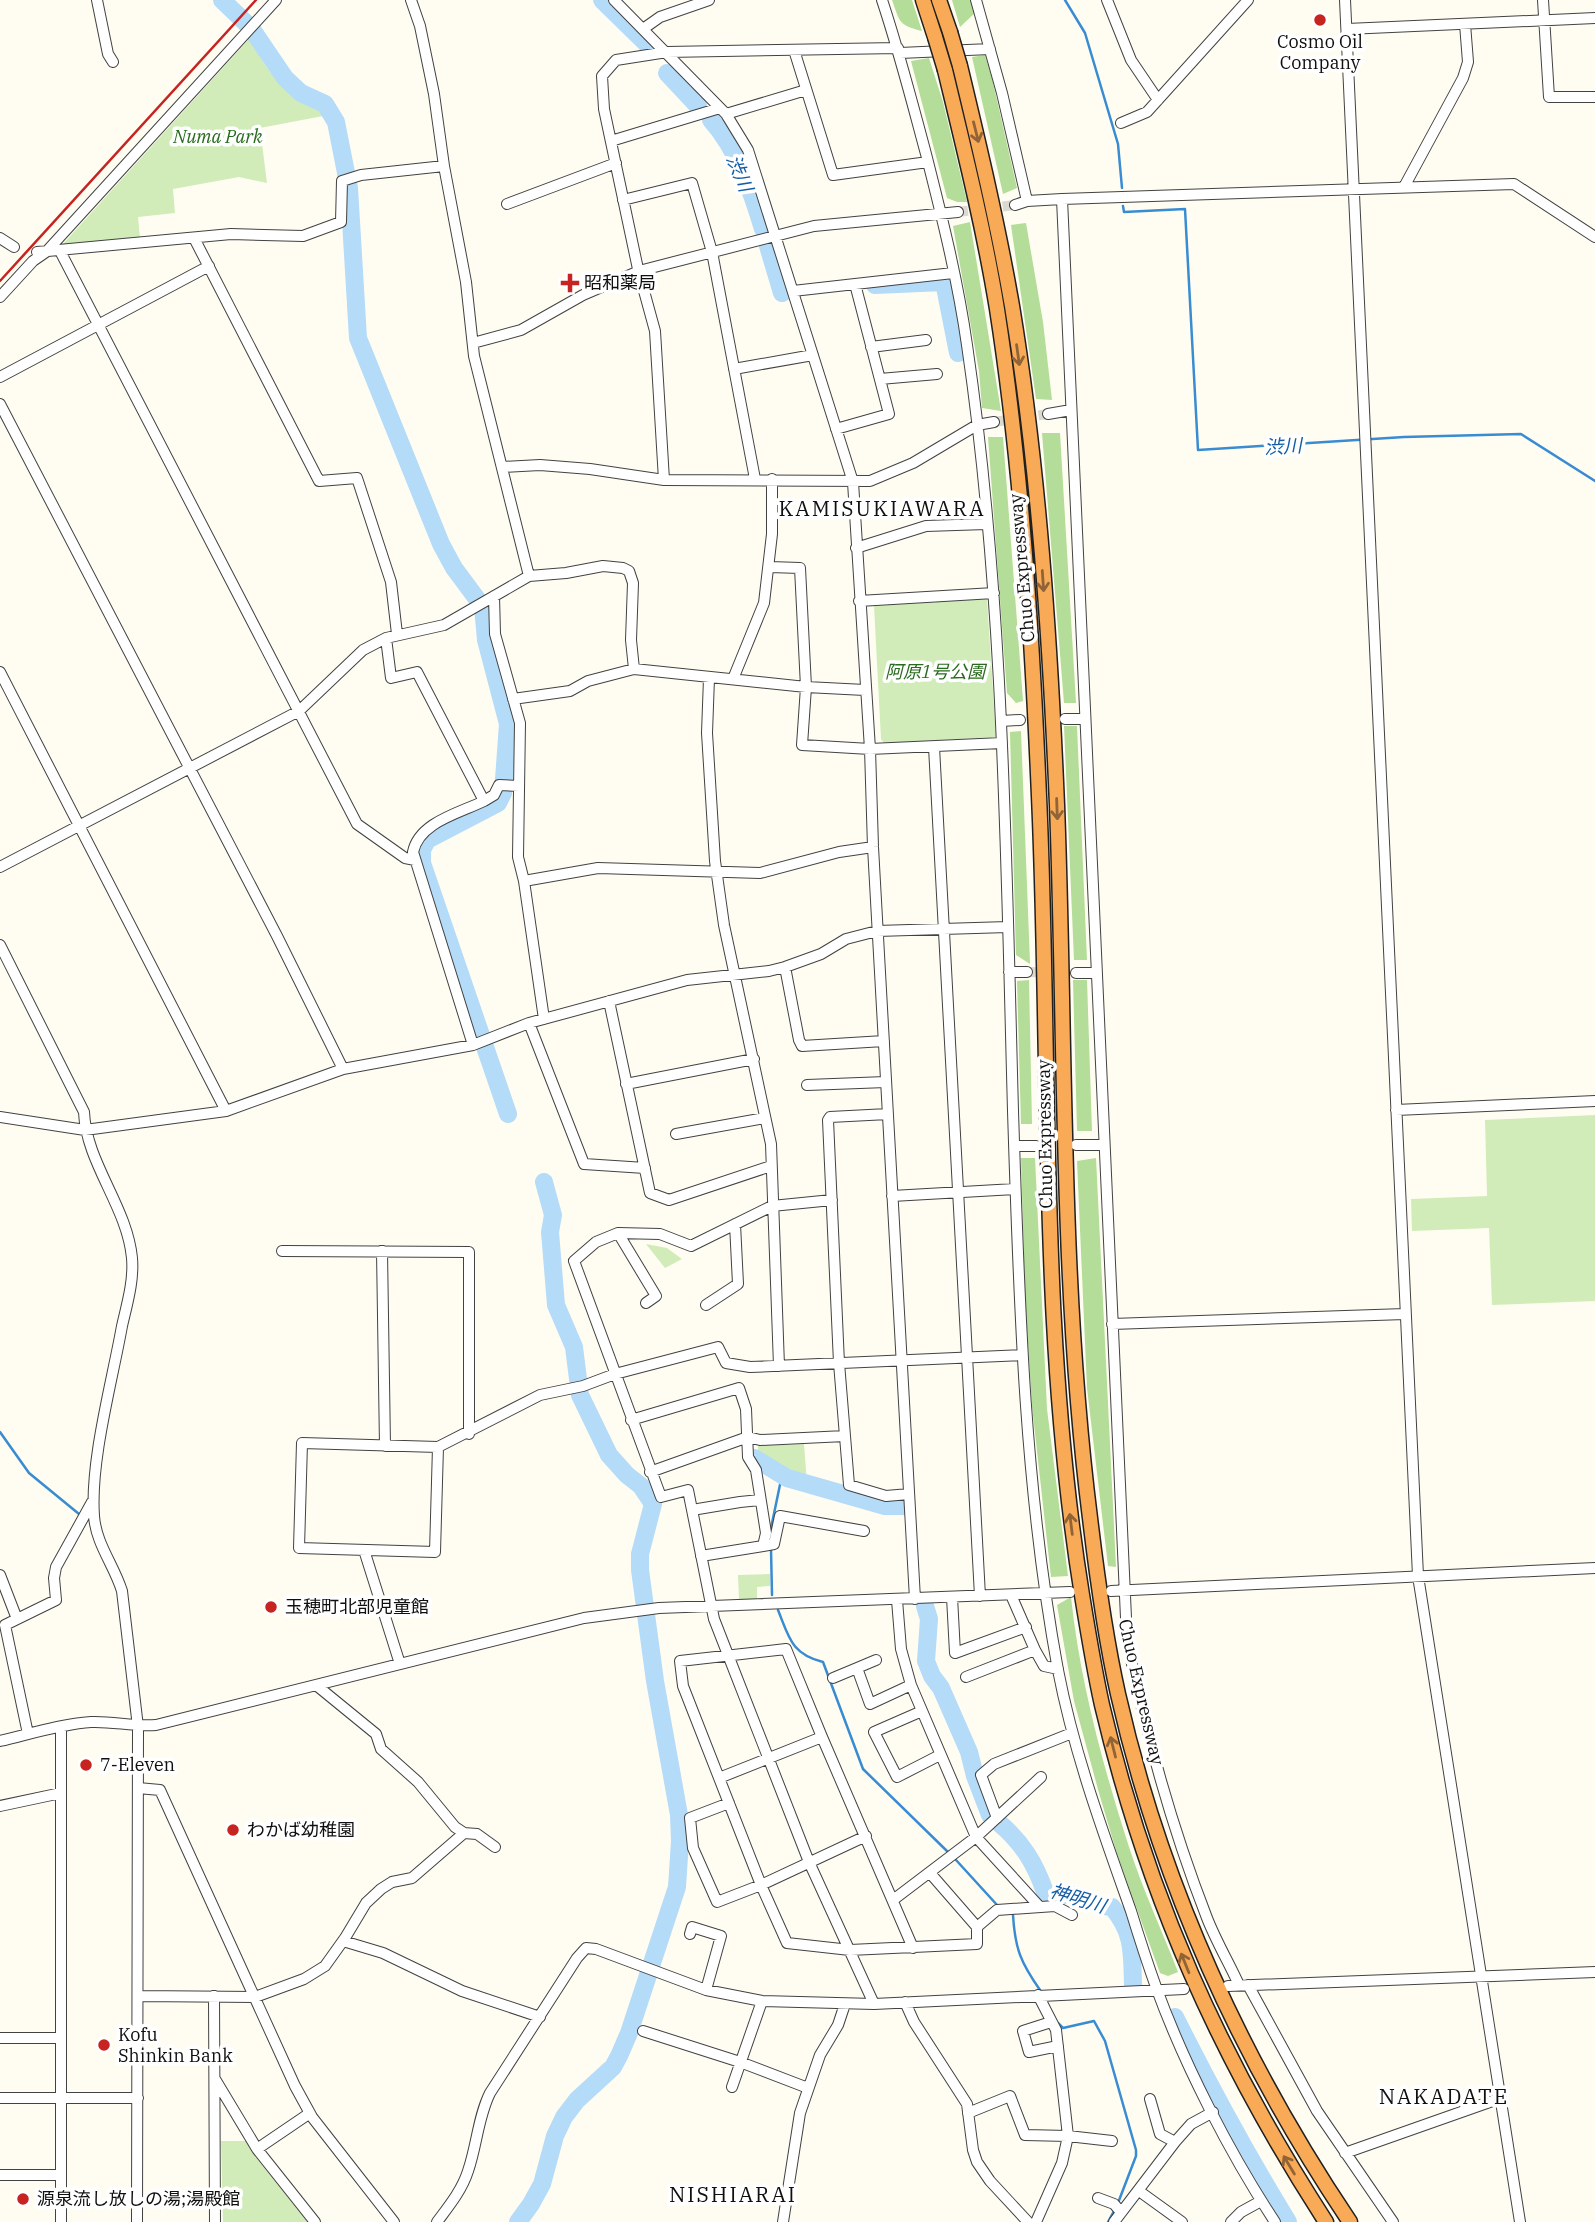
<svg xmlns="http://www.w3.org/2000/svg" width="1595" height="2222" viewBox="0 0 1595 2222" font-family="'IBM Plex Serif','Noto Sans JP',serif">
	<rect width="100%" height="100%" fill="#fffdf2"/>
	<path fill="#d1ecb9" d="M 249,39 C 258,53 267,70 278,81 C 291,94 315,102 323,116 L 260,128 L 267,183 L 239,177 L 173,189 L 175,213 L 138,217 L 140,238 L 62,245 Z
		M 987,599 L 996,737 L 884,743 L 881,739 L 874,606 Z
		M 1595,1115 L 1595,1301 L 1492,1305 L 1489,1228 L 1412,1231 L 1411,1199 L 1487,1196 L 1485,1120 Z
		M 646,1244 L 667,1248 L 682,1259 L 665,1268 Z
		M 804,1444 L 807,1483 L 788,1476 L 758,1458 L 758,1446 Z
		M 770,1574 L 770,1586 L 757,1587 L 757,1600 L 739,1600 L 738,1575 Z
		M 221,2141 L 246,2141 L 308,2222 L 223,2222 Z"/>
	<path fill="#b3dd98" d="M 892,0 L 912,0 L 922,31 C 898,25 900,22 892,0 Z
		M 952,0 L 971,0 L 976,12 L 960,27 Z
		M 985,55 L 992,78 L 1017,188 L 1003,194 L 972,57 Z
		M 929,58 L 943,102 L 967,202 L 957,202 L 947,198 L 911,61 Z
		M 970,222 L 1001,411 L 982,408 L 979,371 L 953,226 Z
		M 1026,223 L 1043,322 L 1052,400 L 1036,399 L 1011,225 Z
		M 1042,433 L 1060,433 L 1076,703 L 1064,703 Z
		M 988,437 L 1003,437 L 1023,701 L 1016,703 L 1007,693 Z
		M 1064,726 L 1077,726 L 1087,960 L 1074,960 Z
		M 1021,731 L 1030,963 L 1030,964 L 1016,955 L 1010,732 Z
		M 1029,980 L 1032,1124 L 1021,1124 L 1017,981 Z
		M 1073,980 L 1087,980 L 1092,1131 L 1077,1131 Z
		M 1021,1158 L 1035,1158 L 1047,1409 L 1068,1576 L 1051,1577 L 1032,1406 L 1025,1296 Z
		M 1096,1158 L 1116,1567 L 1108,1566 L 1087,1388 L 1077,1161 Z
		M 1071,1597 C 1080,1682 1103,1766 1129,1847 C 1143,1890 1162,1931 1178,1972 L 1168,1976 L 1160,1973 L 1117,1854 L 1099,1793 L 1074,1701 L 1057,1605 Z"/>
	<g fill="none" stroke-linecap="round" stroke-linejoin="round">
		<path stroke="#398cd2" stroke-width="2.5" d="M 1065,0 L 1085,33 L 1118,144 L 1122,188
			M 1123,206 L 1124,212 L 1185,209 L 1198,450 L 1404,437 L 1521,434 L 1595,481
			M 0,1432 L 29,1473 L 79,1514 L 92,1521
			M 770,1533 L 782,1475
			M 771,1549 L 772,1595
			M 778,1610 C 789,1637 791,1654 823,1662 L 863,1769 L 949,1853
			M 956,1860 L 998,1906
			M 1013,1915 C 1015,1949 1021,1963 1040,1990
			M 1058,2023 L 1063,2028 L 1094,2021 L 1105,2041 L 1136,2150 L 1136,2156 L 1118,2203
			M 1108,2222 L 1114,2211"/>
		<path stroke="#b4dbf8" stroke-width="18" d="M 222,0 L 251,28 L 285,78 L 301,93 L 325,104 L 336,122 L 349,188 L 358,338 L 441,544 L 454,568 L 483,607 L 486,640 L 508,724 L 503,793 L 498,803 L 427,840 L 422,850 L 422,863 L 508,1114
			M 602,0 L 648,45
			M 667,73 L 698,106
			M 711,120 C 737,149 752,192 763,229
			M 768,246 L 782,293 L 784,292
			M 875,285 L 944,282 L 958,353
			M 754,1458 L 787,1478 L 885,1506 L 905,1506
			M 925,1606 L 929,1619 L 926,1661 L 932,1676 L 941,1688 L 969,1752 L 975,1776 L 990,1815
			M 998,1822 C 1022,1842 1035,1863 1045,1892 C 1055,1896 1063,1894 1074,1895 C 1087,1898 1098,1907 1112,1907 C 1134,1933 1132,1953 1133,1985
			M 1175,2017 C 1210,2087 1247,2155 1288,2222
			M 518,2222 L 531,2204 L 542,2184 L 555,2136 L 564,2117 L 577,2100 L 613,2067 L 619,2056 L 629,2033 L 677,1887 L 680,1841 L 679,1815 L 655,1681 L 640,1570 L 640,1554 L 653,1504 L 641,1486 L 627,1475 L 609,1455 L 580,1395 L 574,1347 L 556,1305 L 550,1232 L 553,1215 L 544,1182"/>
		<path stroke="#dbd9d0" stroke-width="10" stroke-dasharray="10 5" stroke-linecap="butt" d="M 958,212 L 1015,205
			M 994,422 L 1048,414
			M 1027,972 L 1076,973"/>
		<defs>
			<path id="minor" d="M 97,0 L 108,54 L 113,62
				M 411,0 L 420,26 L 434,94 L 444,166 L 466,282 L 474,356 L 529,576
				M 614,0 L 726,114 L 748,150 L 853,482 L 870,749 L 873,847 L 915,1599
				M 882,0 C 899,51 912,102 926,154 C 942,217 958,281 967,345 C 1004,597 1006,856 1013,1111 C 1019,1298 1024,1486 1058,1670 C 1074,1753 1103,1832 1131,1911 C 1139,1937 1147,1962 1156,1987 C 1184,2064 1230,2154 1275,2222
				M 976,0 L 1002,93 L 1027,201
				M 1107,0 L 1131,60 L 1158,100
				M 1345,0 L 1418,1576 L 1520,2222
				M 1543,0 L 1549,97 L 1595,97
				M 643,29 L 660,17 L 709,0
				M 1347,29 L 1595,18
				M 794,50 L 833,175 L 928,162
				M 900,53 L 990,49
				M 726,114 L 806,90
				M 1121,123 L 1147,112 L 1248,0
				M 611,141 L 720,108
				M 1404,187 L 1463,78 L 1468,62 L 1465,24
				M 1062,199 L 1127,1640 C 1146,1735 1172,1828 1207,1918 C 1216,1941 1229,1963 1239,1985
				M 623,200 L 692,183 L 712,252 L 755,479
				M 507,204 L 616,163
				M 1015,205 L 1027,201 L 1062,199 L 1514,184 L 1595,237
				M 0,238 L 14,247
				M 194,238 L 319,481 L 357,478 L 391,582 L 397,634
				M 60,251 L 357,824 L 405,858 L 415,860
				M 37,252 L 231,234 L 303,236 L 341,222 L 342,181 L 361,175 L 444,166
				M 793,291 L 953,273
				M 0,297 L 33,261 L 46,252 L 276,0
				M 473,343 L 521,330 L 583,295 L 639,271 L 814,226 L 958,212
				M 871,347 L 926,340
				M 734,369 L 813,355
				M 0,377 L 209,266
				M 880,379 L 937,374
				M 0,404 L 277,936 L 343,1069
				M 1048,414 L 1071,410
				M 836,429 L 889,414 L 855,284
				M 502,467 L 540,465 L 590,469 L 664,480 L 870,481 L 913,463 L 977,425 L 994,422
				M 664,480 L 655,331 L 638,269 L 604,109 L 602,76 L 616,60 L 667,52 L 898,48
				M 856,548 L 926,526 L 986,524
				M 770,567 L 800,568 L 806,687 L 802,745 L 870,749 L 1002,743
				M 494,596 L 495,634 L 520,723 L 518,857 L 524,881 L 544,1019
				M 859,601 L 994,593
				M 386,638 L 391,678 L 417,672 L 484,801
				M 0,672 L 226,1111
				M 709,678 L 707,733 L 715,861 L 724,925 L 771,1144 L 779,1366
				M 733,679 L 764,603 L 772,534 L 772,479
				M 513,699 L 570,691 L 588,681 L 634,669 L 806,687 L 865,690
				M 1065,719 L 1084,719
				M 1001,721 L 1020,720
				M 934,747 L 980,1596
				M 0,867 L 299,711 L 363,650 L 386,638 L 444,625 L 529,576 L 566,573 L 603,566 L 623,568 L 629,571 L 633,583 L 631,640 L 634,669
				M 524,881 L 598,868 L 760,873 L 839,852 L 873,847
				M 0,945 L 84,1112 C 86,1163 127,1206 132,1258 C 134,1281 127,1304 122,1326 C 112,1382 90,1461 94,1516 C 96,1544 114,1565 122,1591 L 138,1727 L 137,2222
				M 785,967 L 799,1040 L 802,1046 L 884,1041
				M 1009,972 L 1027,972
				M 1076,973 L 1096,973
				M 609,1001 L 650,1193 L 669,1200 L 771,1166
				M 529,1023 L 584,1164 L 645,1168
				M 473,1045 L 413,852 C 419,822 460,813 484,801 L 494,795 L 499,785 L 519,786
				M 626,1084 L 754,1059
				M 807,1085 L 886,1082
				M 1396,1110 L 1595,1101
				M 888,1114 L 830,1117 L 828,1120 L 839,1363 L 849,1485 L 886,1496 L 909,1494
				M 0,1117 L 85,1130 L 226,1111 L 343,1069 L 473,1045 L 529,1023 L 687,980 L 769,971 L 785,967 L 821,954 L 846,939 L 877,931 L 1008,927
				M 676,1134 L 765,1118
				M 1076,1145 L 1103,1145
				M 1014,1146 L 1036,1146
				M 892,1196 L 1015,1189
				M 832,1200 L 772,1206 L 691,1246 L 660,1234 L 618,1233 L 596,1242 L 574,1261 L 661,1497 L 688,1490 L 714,1619 L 809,1862 L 874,2004
				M 618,1233 L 656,1296 L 646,1303
				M 282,1251 L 469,1252 L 469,1434
				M 382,1251 L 385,1446
				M 706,1305 L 738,1284 L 735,1224
				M 1112,1324 L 1405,1314
				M 631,1420 L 739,1388 L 746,1409 L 748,1457 L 756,1470 L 766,1533 L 763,1546 L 701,1556
				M 438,1447 L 435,1552 L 299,1548 L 302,1443 L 438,1447 L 540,1395 L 583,1386 L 615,1374 L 718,1347 L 726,1363 L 750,1367 L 1022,1355
				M 650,1472 L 748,1437 L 760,1440 L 845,1436
				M 692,1510 L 740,1502 L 760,1500
				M 763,1546 L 774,1544 L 780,1516 L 864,1531
				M 364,1550 L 400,1664
				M 0,1575 L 17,1619
				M 1111,1591 L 1595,1568
				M 1011,1595 L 1035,1650 L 1044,1666 L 1058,1669
				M 952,1597 L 955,1653 L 1026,1627
				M 897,1600 L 901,1649 L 911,1685 L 976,1837 L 1039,1906
				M 857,1668 L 876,1660
				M 966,1677 L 1035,1650
				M 833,1678 L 857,1668 L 870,1704 L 911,1685
				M 316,1685 L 376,1734 L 381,1749 L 418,1782 L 455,1827 L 464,1833 L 477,1834 L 495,1847
				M 922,1711 L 874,1732 L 897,1777 L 940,1755
				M 28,1734 L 5,1625 L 56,1600 L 54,1578 L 56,1567 L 92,1502
				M 0,1741 C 30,1734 61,1724 91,1722 C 113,1721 134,1727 156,1725 L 584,1618 L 659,1608 L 1070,1592
				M 719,1778 L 822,1737
				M 138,1788 L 160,1790 L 295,2086 L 312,2117 L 394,2222
				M 729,1803 L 690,1818 L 693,1848 L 717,1902 L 761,1885 L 866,1836
				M 0,1806 L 61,1793
				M 997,1818 L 981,1775 L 994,1764 L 1072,1733
				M 930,1873 L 977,1927
				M 893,1900 L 976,1837 L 1041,1777
				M 690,1934 L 692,1927 L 721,1936 L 706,1990
				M 343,1941 L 383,1953 L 462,1991 L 540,2017
				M 913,1948 L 822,1737 L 786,1649 L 680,1661 L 683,1686 L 761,1885 L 787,1943 L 850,1950 L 977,1944 L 977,1927 L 997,1910 L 1055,1906 L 1072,1915
				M 1248,1985 L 1317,2111 L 1393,2222
				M 1228,1986 L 1595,1972
				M 138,1996 L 255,1997 L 304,1979 L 325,1966 L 345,1938 L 366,1903 L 381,1889 L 392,1882 L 412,1878 L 464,1833
				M 214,1996 L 215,2222
				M 905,2002 L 914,2022 L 967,2104 L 973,2150 L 977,2162 L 990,2181 L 1028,2222
				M 1051,2022 L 1023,2031 L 1029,2052 L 1058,2046
				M 643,2031 L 740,2062 L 808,2088
				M 0,2038 L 61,2038
				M 215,2079 L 257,2149 L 315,2222
				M 732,2087 L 762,2001
				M 0,2098 L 138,2098
				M 1150,2099 L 1160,2134 L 1175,2142
				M 968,2113 L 1010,2096 L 1025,2135 L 1068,2136 L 1112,2141
				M 257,2149 L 310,2113
				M 1345,2153 L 1501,2098
				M 0,2175 L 60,2175
				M 1139,2191 L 1182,2222
				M 1098,2198 L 1114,2204 L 1120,2211
				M 61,2222 L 61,1727
				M 437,2222 C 449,2206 462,2190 468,2171 C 477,2145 478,2117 490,2093 L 577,1958 L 586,1948 L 596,1949 L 706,1990 L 762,2001 L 874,2004 L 1184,1989
				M 783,2222 L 800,2113 L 820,2055 L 838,2025 L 845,2004
				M 1036,2222 L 1062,2163 L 1068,2136 L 1056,2030 L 1038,1995
				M 1114,2222 L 1175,2142 L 1191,2124 L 1213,2112
				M 1231,2222 L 1241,2212 L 1261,2201"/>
			<path id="highway" d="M 923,0 L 935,37
				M 939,0 L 950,32
				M 960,66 C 979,145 998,225 1012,306 C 1039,470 1050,639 1057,805 C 1066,1043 1060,1281 1090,1518 C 1097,1577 1105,1636 1118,1694 C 1161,1884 1242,2061 1350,2222
				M 945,70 C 964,149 984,229 997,309 C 1022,470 1032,634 1039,796 C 1051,1063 1039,1331 1082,1595 C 1088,1632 1094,1669 1102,1705 C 1147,1896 1220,2058 1326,2222"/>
		</defs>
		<use href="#minor" stroke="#424242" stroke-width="12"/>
		<use href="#highway" stroke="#202020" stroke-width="17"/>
		<use href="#minor" stroke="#fff" stroke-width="10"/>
		<use href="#highway" stroke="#f9aa56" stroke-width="14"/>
		<path stroke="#c62321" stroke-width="2.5" d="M 0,281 L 256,0"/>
		<defs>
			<path id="highway-bridge" d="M 950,32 L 960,66
				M 935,37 L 945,70"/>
		</defs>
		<use href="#highway-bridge" stroke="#202020" stroke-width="17" stroke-linecap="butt"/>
		<use href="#highway-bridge" stroke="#f9aa56" stroke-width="14"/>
	</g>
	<defs><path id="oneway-shaft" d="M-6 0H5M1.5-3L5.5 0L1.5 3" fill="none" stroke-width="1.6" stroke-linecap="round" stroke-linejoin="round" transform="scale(1.75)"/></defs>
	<g stroke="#906436">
		<use href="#oneway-shaft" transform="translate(976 132) rotate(76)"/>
		<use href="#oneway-shaft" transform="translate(1018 355) rotate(82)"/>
		<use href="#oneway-shaft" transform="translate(1043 581) rotate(86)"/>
		<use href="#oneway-shaft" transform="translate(1057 809) rotate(88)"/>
		<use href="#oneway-shaft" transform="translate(1071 1524) rotate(-97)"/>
		<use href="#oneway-shaft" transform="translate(1113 1747) rotate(-104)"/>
		<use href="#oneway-shaft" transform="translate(1185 1963) rotate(-112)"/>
		<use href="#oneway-shaft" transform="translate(1289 2165) rotate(-121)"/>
	</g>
	<g fill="#c62321" stroke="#fff" stroke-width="2.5">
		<circle cx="1320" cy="20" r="7"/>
		<path d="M566.5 272.5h7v7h7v7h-7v7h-7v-7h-7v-7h7z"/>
		<circle cx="271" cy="1607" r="7"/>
		<circle cx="86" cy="1765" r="7"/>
		<circle cx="233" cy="1830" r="7"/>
		<circle cx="104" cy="2045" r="7"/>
		<circle cx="23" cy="2199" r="7"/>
	</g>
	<g text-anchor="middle" stroke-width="7" stroke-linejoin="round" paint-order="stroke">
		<g font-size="18" fill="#0f0f0f" stroke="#fff" text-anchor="start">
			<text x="1320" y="48" text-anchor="middle">Cosmo Oil<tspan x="1320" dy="21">Company</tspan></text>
			<text x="584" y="289">昭和薬局</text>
			<text x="285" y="1613">玉穂町北部児童館</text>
			<text x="100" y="1771">7-Eleven</text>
			<text x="247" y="1836">わかば幼稚園</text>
			<text x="118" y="2041">Kofu<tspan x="118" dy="21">Shinkin Bank</tspan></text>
			<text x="37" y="2205">源泉流し放しの湯;湯殿館</text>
		</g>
		<g font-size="18" font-style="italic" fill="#286b1c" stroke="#fff">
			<text x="218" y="143">Numa Park</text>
			<text x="935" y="678">阿原1号公園</text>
		</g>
		<g font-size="18" fill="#0f0f0f" stroke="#fff">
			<text transform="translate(1022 568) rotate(-95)" y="6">Chuo Expressway</text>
			<text transform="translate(1045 1134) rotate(-91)" y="6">Chuo Expressway</text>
			<text transform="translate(1141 1692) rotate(77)" y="6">Chuo Expressway</text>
		</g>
		<g font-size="19" font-style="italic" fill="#135ea7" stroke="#fff">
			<text transform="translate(740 173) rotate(67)" y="7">渋川</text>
			<text transform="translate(1283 446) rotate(-3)" y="7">渋川</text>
			<text transform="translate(1078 1898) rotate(17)" y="7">神明川</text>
		</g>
		<g font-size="21" letter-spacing="2" fill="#0f0f0f" stroke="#fff">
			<text x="882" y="516">KAMISUKIAWARA</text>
			<text x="1444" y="2104">NAKADATE</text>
			<text x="733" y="2202">NISHIARAI</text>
		</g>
	</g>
</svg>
